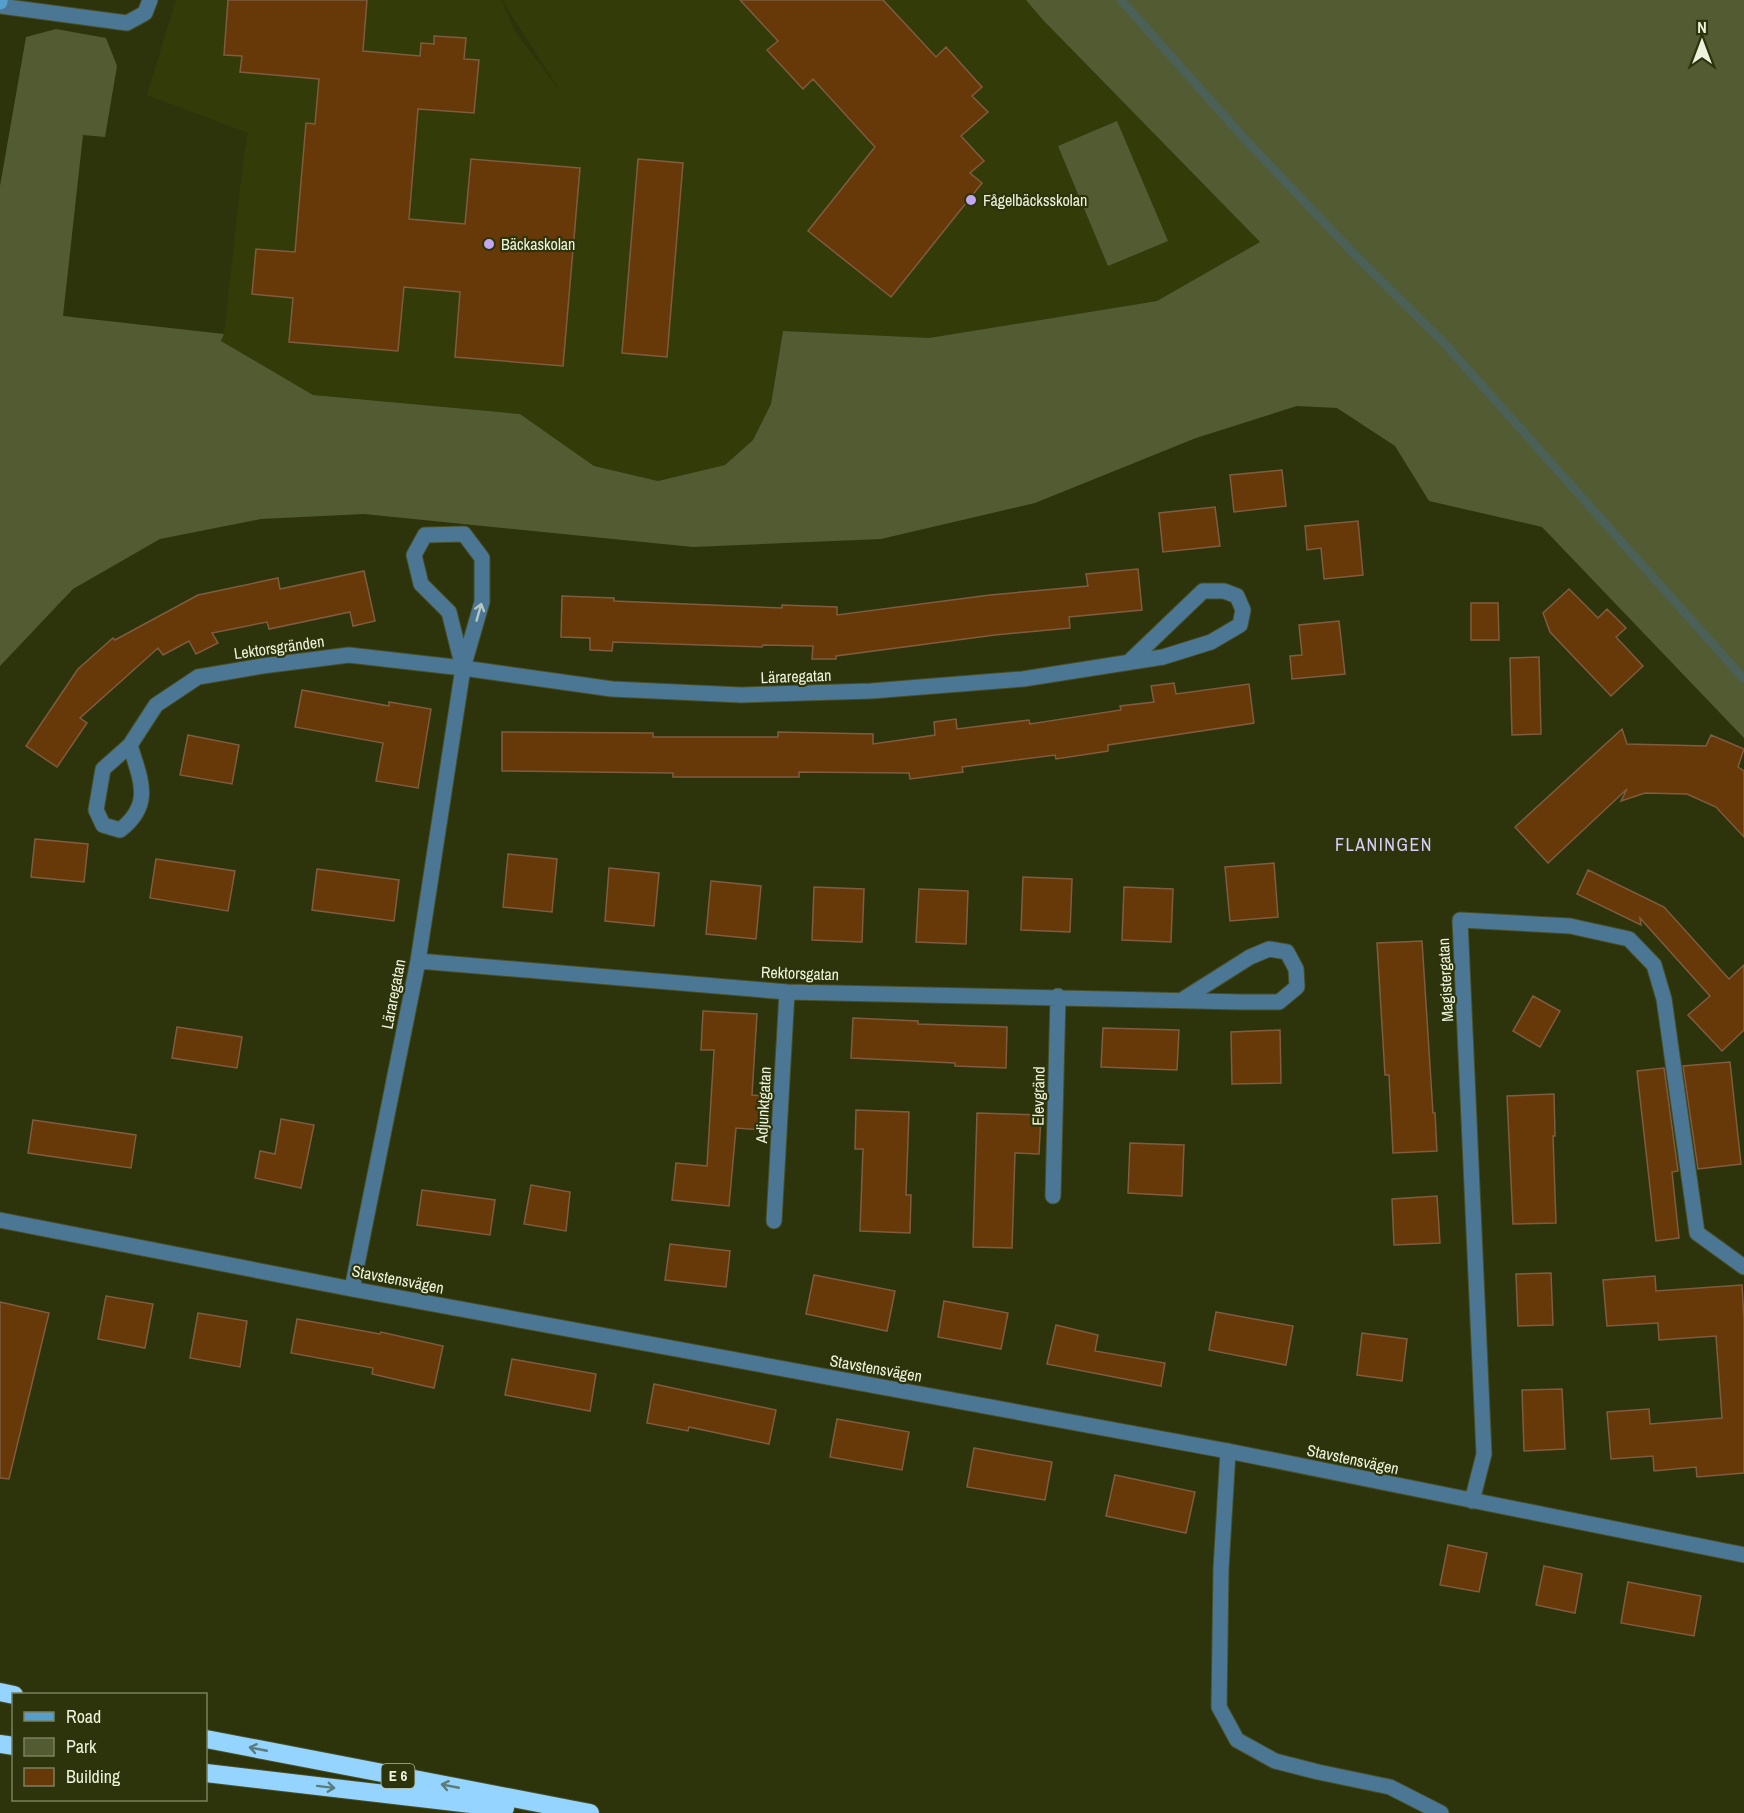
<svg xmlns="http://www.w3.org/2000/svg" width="1744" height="1813" viewBox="0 0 1744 1813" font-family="'Archivo Narrow',sans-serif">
	<rect width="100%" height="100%" fill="#2d340b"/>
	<path fill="#333b08" d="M 176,0 L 501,0 L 516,33 L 561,92 L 502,0 L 1026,0 L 1043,20 L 1260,242 L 1157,301 L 929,338 L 783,331 L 771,404 L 753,440 L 725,465 L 658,481 L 594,466 L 520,414 L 313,395 L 221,341 L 224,334 L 244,153 L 248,133 L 147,95 Z"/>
	<path fill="#525b32" d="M 1026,0 L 1744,0 L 1744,738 L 1542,527 L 1429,501 L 1395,446 L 1337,408 L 1297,406 L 1196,438 L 1035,503 L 881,539 L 693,547 L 364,514 L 261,519 L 160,539 L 73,589 L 0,666 L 0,186 L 26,37 L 56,29 L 106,38 L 117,66 L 105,137 L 83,135 L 63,316 L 224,334 L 221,341 L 313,395 L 520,414 L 594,466 L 658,481 L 725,465 L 753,440 L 771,404 L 783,331 L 929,338 L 1157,301 L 1260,242 L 1043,20 Z
		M 1117,121 L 1168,241 L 1108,266 L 1058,146 Z"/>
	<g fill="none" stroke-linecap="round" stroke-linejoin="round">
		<path stroke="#4b6056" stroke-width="9" d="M 1121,0 L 1243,137 L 1354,254 L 1444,343 L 1744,679"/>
	</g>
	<path fill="#673808" stroke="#7f5c40" stroke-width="1.5" d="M 228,0 L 367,0 L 363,51 L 420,56 L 421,43 L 434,44 L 434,36 L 466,38 L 464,59 L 479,60 L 474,113 L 418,109 L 409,219 L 465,224 L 471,159 L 580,168 L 563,366 L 455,357 L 460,292 L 404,287 L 398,351 L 289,342 L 293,298 L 252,294 L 256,249 L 295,252 L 306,123 L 315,124 L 319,79 L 240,72 L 242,56 L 224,55 Z
		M 740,0 L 883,0 L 936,57 L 946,47 L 982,87 L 972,96 L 988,112 L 961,136 L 984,161 L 970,173 L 982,183 L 891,297 L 808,231 L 875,147 L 813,79 L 803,89 L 767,50 L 778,41 Z
		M 638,159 L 683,163 L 667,357 L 622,353 Z
		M 1282,470 L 1286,506 L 1234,512 L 1230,475 Z
		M 1215,507 L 1220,546 L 1163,552 L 1159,513 Z
		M 1358,521 L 1363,575 L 1324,579 L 1321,548 L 1307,550 L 1305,526 Z
		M 1138,569 L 1142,610 L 1069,617 L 1070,628 L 995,635 L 836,656 L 836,659 L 812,659 L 813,646 L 763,645 L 762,647 L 613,642 L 612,651 L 590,650 L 590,638 L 561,637 L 562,596 L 614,598 L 614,601 L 711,605 L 782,608 L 782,605 L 837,607 L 837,615 L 990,595 L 1088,586 L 1086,574 Z
		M 364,571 L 375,621 L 353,626 L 350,612 L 269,629 L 267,622 L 212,633 L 218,643 L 196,654 L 189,641 L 163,655 L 158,648 L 80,718 L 87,723 L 57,767 L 26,746 L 78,669 L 113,638 L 115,640 L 198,595 L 278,578 L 280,589 Z
		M 1569,589 L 1598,618 L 1607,609 L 1626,628 L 1616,637 L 1643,666 L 1611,696 L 1550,632 L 1543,613 Z
		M 1471,603 L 1498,603 L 1499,640 L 1471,640 Z
		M 1339,621 L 1345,674 L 1292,679 L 1290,656 L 1302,655 L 1299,625 Z
		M 1539,657 L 1541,734 L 1512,735 L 1510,658 Z
		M 1174,683 L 1176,694 L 1249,684 L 1254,723 L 1108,745 L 1108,751 L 1056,759 L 1055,755 L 962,767 L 963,772 L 910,779 L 909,773 L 799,772 L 799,777 L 673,777 L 673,773 L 502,771 L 502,732 L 653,733 L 653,737 L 778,737 L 778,732 L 873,734 L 873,744 L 935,735 L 934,722 L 956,719 L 957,729 L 1029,720 L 1030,724 L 1121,710 L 1120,706 L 1154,702 L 1151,686 Z
		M 302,690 L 389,706 L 389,702 L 431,709 L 418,788 L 376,781 L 383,743 L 295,727 Z
		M 1622,729 L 1627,744 L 1706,746 L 1711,735 L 1744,749 L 1738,767 L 1744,771 L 1744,837 L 1716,807 L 1687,794 L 1645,793 L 1621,801 L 1627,789 L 1548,863 L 1515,827 Z
		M 188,735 L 239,745 L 232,784 L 180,775 Z
		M 35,839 L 88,844 L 84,882 L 31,877 Z
		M 508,854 L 557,859 L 552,912 L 503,907 Z
		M 156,859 L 235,871 L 228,911 L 150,898 Z
		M 1274,863 L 1278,917 L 1230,921 L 1225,867 Z
		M 609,868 L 659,873 L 654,926 L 605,921 Z
		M 317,869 L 399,880 L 394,921 L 312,910 Z
		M 1588,870 L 1664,907 L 1729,979 L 1744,965 L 1744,1030 L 1722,1051 L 1688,1015 L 1710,996 L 1640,918 L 1641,925 L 1577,894 Z
		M 1023,877 L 1072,879 L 1070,932 L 1021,930 Z
		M 711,881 L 761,886 L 756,939 L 706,934 Z
		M 814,887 L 864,889 L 862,942 L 812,940 Z
		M 1124,887 L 1173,889 L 1171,942 L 1122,940 Z
		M 919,889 L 968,891 L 966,944 L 916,942 Z
		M 1422,941 L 1433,1113 L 1435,1113 L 1437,1151 L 1393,1153 L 1389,1075 L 1385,1075 L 1377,943 Z
		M 1533,996 L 1560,1011 L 1540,1047 L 1513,1031 Z
		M 703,1011 L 757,1014 L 752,1095 L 764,1096 L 762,1130 L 736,1128 L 729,1206 L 672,1200 L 676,1163 L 707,1166 L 714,1050 L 701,1050 Z
		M 853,1018 L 918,1021 L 918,1024 L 1007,1027 L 1006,1068 L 955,1066 L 955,1063 L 851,1058 Z
		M 177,1027 L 242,1037 L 237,1068 L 172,1058 Z
		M 1103,1028 L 1179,1030 L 1177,1070 L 1101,1067 Z
		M 1280,1030 L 1281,1083 L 1232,1084 L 1231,1032 Z
		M 1730,1062 L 1741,1164 L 1698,1169 L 1683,1066 Z
		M 1664,1068 L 1678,1171 L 1672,1172 L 1679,1238 L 1656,1241 L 1637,1071 Z
		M 1554,1094 L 1555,1136 L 1553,1136 L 1556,1223 L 1513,1224 L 1507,1096 Z
		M 856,1110 L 909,1112 L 906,1195 L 911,1195 L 910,1233 L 860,1231 L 863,1149 L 855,1149 Z
		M 977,1113 L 1041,1115 L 1039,1154 L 1015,1153 L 1012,1248 L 973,1247 Z
		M 281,1119 L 314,1125 L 301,1188 L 255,1178 L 260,1151 L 275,1154 Z
		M 33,1120 L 136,1135 L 131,1168 L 28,1153 Z
		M 1130,1143 L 1184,1145 L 1182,1196 L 1128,1193 Z
		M 531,1185 L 570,1192 L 566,1231 L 524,1224 Z
		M 422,1190 L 495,1200 L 490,1235 L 417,1225 Z
		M 1437,1196 L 1440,1243 L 1394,1245 L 1392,1199 Z
		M 670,1244 L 730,1251 L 726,1287 L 665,1280 Z
		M 1551,1273 L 1553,1325 L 1518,1326 L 1516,1274 Z
		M 814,1275 L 895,1291 L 887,1331 L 806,1314 Z
		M 1655,1276 L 1656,1291 L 1742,1285 L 1744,1320 L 1744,1473 L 1697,1477 L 1696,1467 L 1654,1471 L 1653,1456 L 1611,1459 L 1607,1412 L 1649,1409 L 1650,1424 L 1722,1418 L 1716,1336 L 1659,1340 L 1658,1323 L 1607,1326 L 1603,1280 Z
		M 106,1296 L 153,1304 L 145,1348 L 98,1339 Z
		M 944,1301 L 1008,1313 L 1001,1349 L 938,1337 Z
		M 0,1302 L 49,1313 L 9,1479 L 0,1478 Z
		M 1216,1312 L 1293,1326 L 1286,1365 L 1209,1350 Z
		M 198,1313 L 247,1321 L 240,1367 L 190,1358 Z
		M 297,1319 L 380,1334 L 381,1332 L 443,1346 L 434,1388 L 372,1374 L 373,1368 L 291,1353 Z
		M 1056,1325 L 1098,1335 L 1095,1351 L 1165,1363 L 1161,1386 L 1047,1364 Z
		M 1362,1333 L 1407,1339 L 1402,1381 L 1357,1375 Z
		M 512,1359 L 596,1374 L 590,1411 L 505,1395 Z
		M 654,1384 L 776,1410 L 769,1444 L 689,1427 L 688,1431 L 647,1423 Z
		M 1562,1389 L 1565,1449 L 1524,1451 L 1522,1390 Z
		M 837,1419 L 909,1432 L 902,1470 L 830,1457 Z
		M 974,1448 L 1052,1462 L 1045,1500 L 967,1487 Z
		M 1115,1475 L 1195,1492 L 1186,1533 L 1106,1516 Z
		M 1448,1545 L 1487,1553 L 1479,1592 L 1440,1585 Z
		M 1544,1566 L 1582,1574 L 1575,1613 L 1536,1605 Z
		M 1628,1582 L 1701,1596 L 1694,1636 L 1621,1623 Z"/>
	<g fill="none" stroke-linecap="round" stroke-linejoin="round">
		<defs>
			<path id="lane" d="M 0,6 L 127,23 L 145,13 L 150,0
				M 1228,1451 L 1221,1569 L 1219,1707 L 1237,1740 L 1275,1761 L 1318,1772 L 1390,1787 L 1441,1813"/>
			<path id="street" d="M 130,745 C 140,779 154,804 120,830 L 103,825 L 96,810 L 103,769 L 130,745 L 156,705 L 198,677 L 262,666 L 349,655 L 463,668 L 612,689 L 741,695 L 871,691 L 1023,679 L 1163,657 L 1211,642 L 1240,625 L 1243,610 L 1237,596 L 1224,591 L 1203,591 L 1129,662
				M 418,961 L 787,992 L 1242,1002 L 1279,1002 L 1297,987 L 1296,969 L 1287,952 L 1269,949 L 1250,957 L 1182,1000
				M 1053,1196 L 1058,996
				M 0,1220 L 352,1289 L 1228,1451 L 1744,1555
				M 774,1221 L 787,992
				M 352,1289 L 418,961 L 463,668 L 482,602 L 482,558 L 464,534 L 425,535 L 414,555 L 421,584 L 449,612 L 463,668
				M 1472,1501 L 1484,1454 L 1460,920 L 1570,926 L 1629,939 L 1654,965 L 1664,999 L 1697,1233 L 1744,1267"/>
			<path id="secondary" d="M 0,2 L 0,0"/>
			<path id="highway" d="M 0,1692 L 14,1695
				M 206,1739 L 590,1813
				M 0,1744 L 14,1746
				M 206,1773 L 505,1808"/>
		</defs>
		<use href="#lane" stroke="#484f28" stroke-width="17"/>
		<use href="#street" stroke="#484f28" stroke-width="17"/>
		<use href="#secondary" stroke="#484f28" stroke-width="17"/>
		<use href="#highway" stroke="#484f28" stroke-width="20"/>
		<use href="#lane" stroke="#4b7794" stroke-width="15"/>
		<use href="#street" stroke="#4b7794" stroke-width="15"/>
		<use href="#secondary" stroke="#569ecc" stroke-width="15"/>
		<use href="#highway" stroke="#94d4ff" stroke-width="18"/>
	</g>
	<defs><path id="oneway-shaft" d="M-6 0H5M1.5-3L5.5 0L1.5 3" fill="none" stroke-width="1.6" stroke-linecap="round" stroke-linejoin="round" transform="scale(1.5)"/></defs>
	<use stroke="#b4c8c3" href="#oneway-shaft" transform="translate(479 612) rotate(-74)"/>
	<g stroke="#5b7c79">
		<use href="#oneway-shaft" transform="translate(258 1749) rotate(-169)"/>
		<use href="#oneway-shaft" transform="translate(450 1786) rotate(-169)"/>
		<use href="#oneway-shaft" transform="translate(326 1787) rotate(7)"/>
	</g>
	<g fill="#c1a8f3" stroke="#2d340b" stroke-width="2">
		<circle cx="971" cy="200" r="6"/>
		<circle cx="489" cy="244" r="6"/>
	</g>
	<g text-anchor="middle" stroke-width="4.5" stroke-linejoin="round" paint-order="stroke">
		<rect fill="#2d340b" stroke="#b3ba9d" stroke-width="1.5" x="381.5" y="1764" width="33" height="24" rx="4.5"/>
		<g font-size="15" font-weight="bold" fill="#edf3dc">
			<text x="398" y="1781">E 6</text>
		</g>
		<g font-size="16" fill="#edf3dc" stroke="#2d340b" text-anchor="start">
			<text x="983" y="206">Fågelbäcksskolan</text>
			<text x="501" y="250">Bäckaskolan</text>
		</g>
		<g font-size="16" fill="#edf3dc" stroke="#2d340b">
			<text transform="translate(279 647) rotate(-8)" y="6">Lektorsgränden</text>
			<text transform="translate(796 676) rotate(-2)" y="6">Läraregatan</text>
			<text transform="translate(800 973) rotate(2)" y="6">Rektorsgatan</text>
			<text transform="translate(1445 980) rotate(-93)" y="6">Magistergatan</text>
			<text transform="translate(393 994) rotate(-79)" y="6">Läraregatan</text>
			<text transform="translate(1038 1096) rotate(-89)" y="6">Elevgränd</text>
			<text transform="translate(763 1105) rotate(-87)" y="6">Adjunktgatan</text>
			<text transform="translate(398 1279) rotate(11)" y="6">Stavstensvägen</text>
			<text transform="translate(876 1368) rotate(10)" y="6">Stavstensvägen</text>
			<text transform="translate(1353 1459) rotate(12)" y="6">Stavstensvägen</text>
		</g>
		<g font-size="18" letter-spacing="1.5" fill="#dacdf8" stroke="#2d340b">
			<text x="1384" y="851">FLANINGEN</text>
		</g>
	</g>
	<rect x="12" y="1693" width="195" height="108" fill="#2d340b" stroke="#7a805f" stroke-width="1.5"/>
	<rect x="24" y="1712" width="30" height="9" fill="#569ecc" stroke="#7a805f" stroke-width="1.5"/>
	<text x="66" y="1723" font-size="18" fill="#edf3dc">Road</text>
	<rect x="24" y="1738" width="30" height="18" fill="#525b32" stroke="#7a805f" stroke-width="1.5"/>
	<text x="66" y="1753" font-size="18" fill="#edf3dc">Park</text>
	<rect x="24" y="1768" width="30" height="18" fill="#673808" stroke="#7a805f" stroke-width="1.5"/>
	<text x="66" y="1783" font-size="18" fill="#edf3dc">Building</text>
	<g transform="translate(1702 42)" stroke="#2d340b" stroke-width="4.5" paint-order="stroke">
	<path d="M0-4.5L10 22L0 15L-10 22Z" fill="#edf3dc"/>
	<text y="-9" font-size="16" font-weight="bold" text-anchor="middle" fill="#edf3dc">N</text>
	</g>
</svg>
